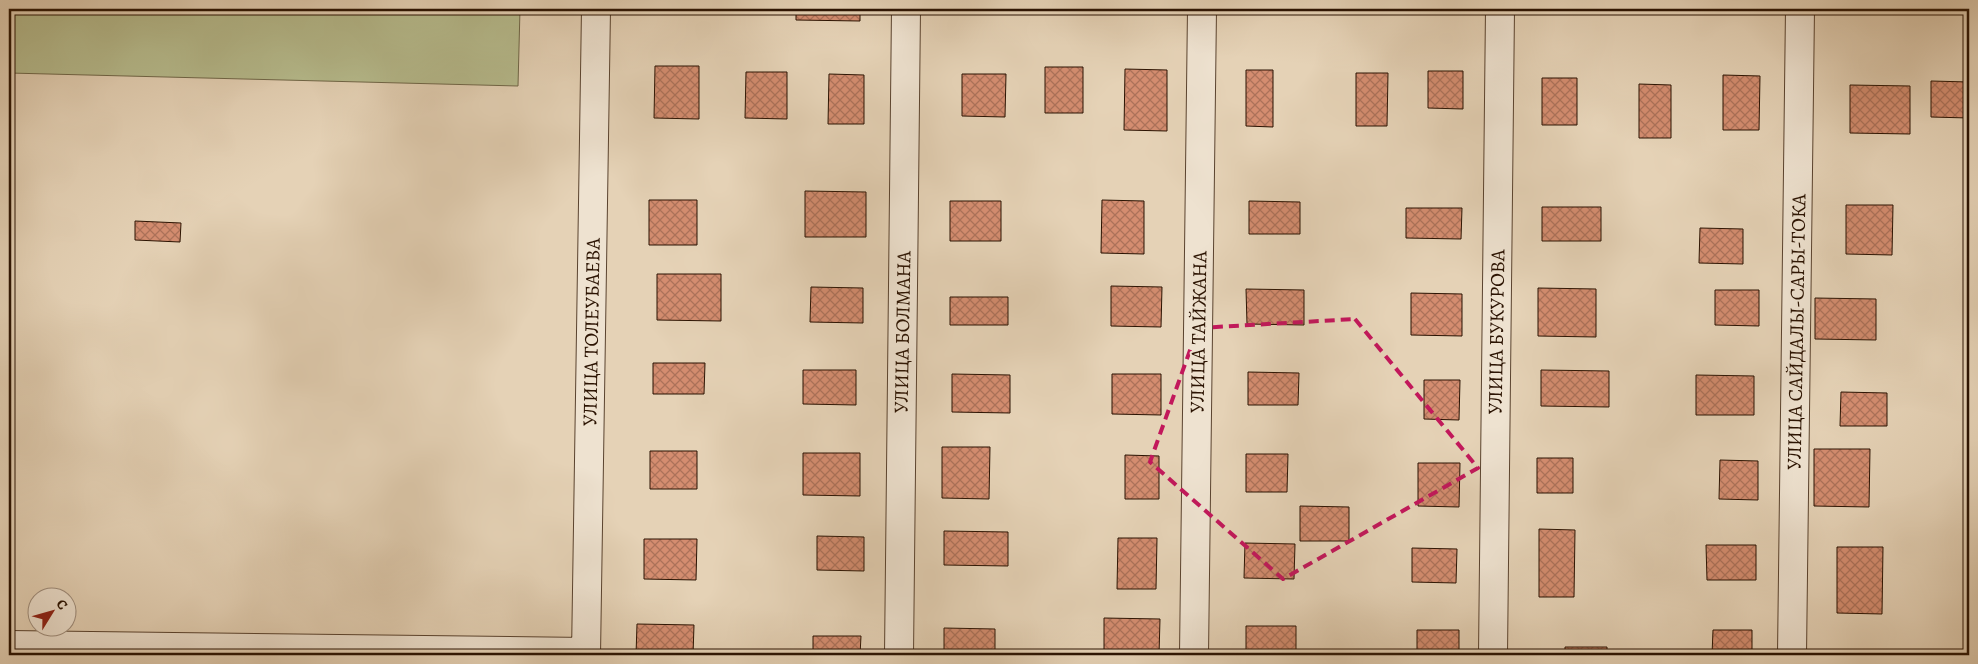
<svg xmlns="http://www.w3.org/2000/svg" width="1978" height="664" viewBox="0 0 1978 664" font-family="Alegreya,serif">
	<defs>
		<pattern id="building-cross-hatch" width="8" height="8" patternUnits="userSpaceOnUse" patternTransform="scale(1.25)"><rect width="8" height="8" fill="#d48d70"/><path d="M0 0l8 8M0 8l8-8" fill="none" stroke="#ac725a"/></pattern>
	</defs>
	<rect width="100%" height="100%" fill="#e5d2b6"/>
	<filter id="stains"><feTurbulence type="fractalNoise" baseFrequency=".004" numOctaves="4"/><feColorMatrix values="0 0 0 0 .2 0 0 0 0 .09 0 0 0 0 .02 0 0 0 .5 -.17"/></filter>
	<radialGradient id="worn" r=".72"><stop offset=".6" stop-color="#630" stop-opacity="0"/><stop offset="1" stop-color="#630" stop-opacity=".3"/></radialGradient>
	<path fill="#b6bb8d" stroke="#706748" d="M 9,9 L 520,9 L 518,86 L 9,73 Z"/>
	<path fill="url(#building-cross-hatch)" stroke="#2b1302" d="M 796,9 L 860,9 L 860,21 L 796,20 Z
		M 655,66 L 699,66 L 699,119 L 654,118 Z
		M 1045,67 L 1083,67 L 1083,113 L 1045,113 Z
		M 1125,69 L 1167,70 L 1167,131 L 1124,130 Z
		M 1246,70 L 1273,70 L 1273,127 L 1246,126 Z
		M 1428,71 L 1463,71 L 1463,109 L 1428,108 Z
		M 746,72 L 787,72 L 787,119 L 745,118 Z
		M 1356,73 L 1388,73 L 1387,126 L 1356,126 Z
		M 829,74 L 864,75 L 864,124 L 828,124 Z
		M 962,74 L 1006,74 L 1005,117 L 962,116 Z
		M 1723,75 L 1760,76 L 1759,130 L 1723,130 Z
		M 1542,78 L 1577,78 L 1577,125 L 1542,125 Z
		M 1931,81 L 1969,82 L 1969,118 L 1931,117 Z
		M 1639,84 L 1671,85 L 1671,138 L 1639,138 Z
		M 1850,85 L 1910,86 L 1910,134 L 1850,133 Z
		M 805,191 L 866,192 L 866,237 L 805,237 Z
		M 649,200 L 697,200 L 697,245 L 649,245 Z
		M 1102,200 L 1144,201 L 1144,254 L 1101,253 Z
		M 950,201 L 1001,201 L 1001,241 L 950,241 Z
		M 1249,201 L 1300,202 L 1300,234 L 1249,234 Z
		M 1846,205 L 1893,205 L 1892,255 L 1846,254 Z
		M 1542,207 L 1601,207 L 1601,241 L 1542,241 Z
		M 1406,208 L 1462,208 L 1461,239 L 1406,238 Z
		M 135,221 L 181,223 L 180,242 L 135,240 Z
		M 1700,228 L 1743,229 L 1743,264 L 1699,263 Z
		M 657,274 L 721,274 L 721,321 L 657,320 Z
		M 1111,286 L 1162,287 L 1161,327 L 1111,326 Z
		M 811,287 L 863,288 L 863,323 L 810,322 Z
		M 1538,288 L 1596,289 L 1596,337 L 1538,336 Z
		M 1246,289 L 1304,290 L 1304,325 L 1247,324 Z
		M 1715,290 L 1759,290 L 1759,326 L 1715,325 Z
		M 1411,293 L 1462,294 L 1462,336 L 1411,335 Z
		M 950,297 L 1008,297 L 1008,325 L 950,325 Z
		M 1815,298 L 1876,299 L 1876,340 L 1815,339 Z
		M 653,363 L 705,363 L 704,394 L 653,394 Z
		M 803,370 L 856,370 L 856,405 L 803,404 Z
		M 1541,370 L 1609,371 L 1609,407 L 1541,406 Z
		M 1248,372 L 1299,373 L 1298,405 L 1248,405 Z
		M 952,374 L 1010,375 L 1010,413 L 952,412 Z
		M 1112,374 L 1161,374 L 1161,415 L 1112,414 Z
		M 1696,375 L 1754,376 L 1754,415 L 1696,415 Z
		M 1424,380 L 1460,380 L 1459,420 L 1424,419 Z
		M 1841,392 L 1887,393 L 1887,426 L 1840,426 Z
		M 942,447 L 990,447 L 989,499 L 942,498 Z
		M 1814,449 L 1870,449 L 1869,507 L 1814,506 Z
		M 650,451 L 697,451 L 697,489 L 650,489 Z
		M 803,453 L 860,453 L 860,496 L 803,495 Z
		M 1246,454 L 1288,454 L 1287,492 L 1246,492 Z
		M 1125,455 L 1159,456 L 1159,499 L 1125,499 Z
		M 1537,458 L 1573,458 L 1573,493 L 1537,493 Z
		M 1720,460 L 1758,461 L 1758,500 L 1719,499 Z
		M 1418,463 L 1460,463 L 1459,507 L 1418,506 Z
		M 1300,506 L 1349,507 L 1349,541 L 1300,541 Z
		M 1539,529 L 1575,530 L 1574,597 L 1539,597 Z
		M 944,531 L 1008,532 L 1008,566 L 944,565 Z
		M 817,536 L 864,537 L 864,571 L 817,570 Z
		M 1118,538 L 1157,538 L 1156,589 L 1117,589 Z
		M 644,539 L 697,539 L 696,580 L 644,579 Z
		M 1245,543 L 1295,544 L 1294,579 L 1244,578 Z
		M 1706,545 L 1756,545 L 1756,580 L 1707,580 Z
		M 1837,547 L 1883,547 L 1882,614 L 1837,613 Z
		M 1412,548 L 1457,549 L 1456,583 L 1412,582 Z
		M 1104,618 L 1160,619 L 1159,655 L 1104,655 Z
		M 637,624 L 694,625 L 693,655 L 636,655 Z
		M 1246,626 L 1296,626 L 1296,655 L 1246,655 Z
		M 944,628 L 995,629 L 995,655 L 944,655 Z
		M 1417,630 L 1459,630 L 1459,655 L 1417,655 Z
		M 1713,630 L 1752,630 L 1752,655 L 1712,655 Z
		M 813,636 L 861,636 L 860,655 L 813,655 Z
		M 1565,647 L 1607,647 L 1607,655 L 1565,655 Z"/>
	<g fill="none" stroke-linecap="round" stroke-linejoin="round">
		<defs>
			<path id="minor" d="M 9,645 L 586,652
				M 586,655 L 596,9
				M 899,655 L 906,9
				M 1194,655 L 1202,9
				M 1493,655 L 1500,9
				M 1792,655 L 1800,9"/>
		</defs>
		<use href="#minor" stroke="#5a432f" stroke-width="30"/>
		<use href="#minor" stroke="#eee2d0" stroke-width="28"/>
	</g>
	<path fill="none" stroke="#c2185b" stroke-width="4" stroke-dasharray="10 6" stroke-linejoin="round" d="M 1355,319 L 1478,468 L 1283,579 L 1150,462 L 1198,328 Z"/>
	<g text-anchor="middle" stroke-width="4" stroke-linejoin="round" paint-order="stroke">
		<g font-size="20" fill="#2b1302" stroke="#eee2d0">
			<text transform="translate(591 332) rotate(-89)" y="7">УЛИЦА ТОЛЕУБАЕВА</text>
			<text transform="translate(902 332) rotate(-89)" y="7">УЛИЦА БОЛМАНА</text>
			<text transform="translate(1198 332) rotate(-89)" y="7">УЛИЦА ТАЙЖАНА</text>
			<text transform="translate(1496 332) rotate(-89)" y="7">УЛИЦА БУКУРОВА</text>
			<text transform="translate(1796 332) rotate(-89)" y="7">УЛИЦА САЙДАЛЫ-САРЫ-ТОКА</text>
		</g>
	</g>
	<rect width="1978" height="664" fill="none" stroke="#e5d2b6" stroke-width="30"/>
	<rect x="10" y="10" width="1958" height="644" fill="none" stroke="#2b1302" stroke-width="2.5"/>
	<rect x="15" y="15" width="1948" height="634" fill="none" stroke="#2b1302"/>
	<g transform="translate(52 612) rotate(53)"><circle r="24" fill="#eee2d0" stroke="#a08f7e"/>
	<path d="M0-4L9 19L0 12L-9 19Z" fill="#8f2418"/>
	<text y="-8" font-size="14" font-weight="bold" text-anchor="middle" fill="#2b1302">С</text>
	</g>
	<rect width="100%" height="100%" filter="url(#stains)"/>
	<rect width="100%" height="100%" fill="url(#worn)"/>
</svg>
